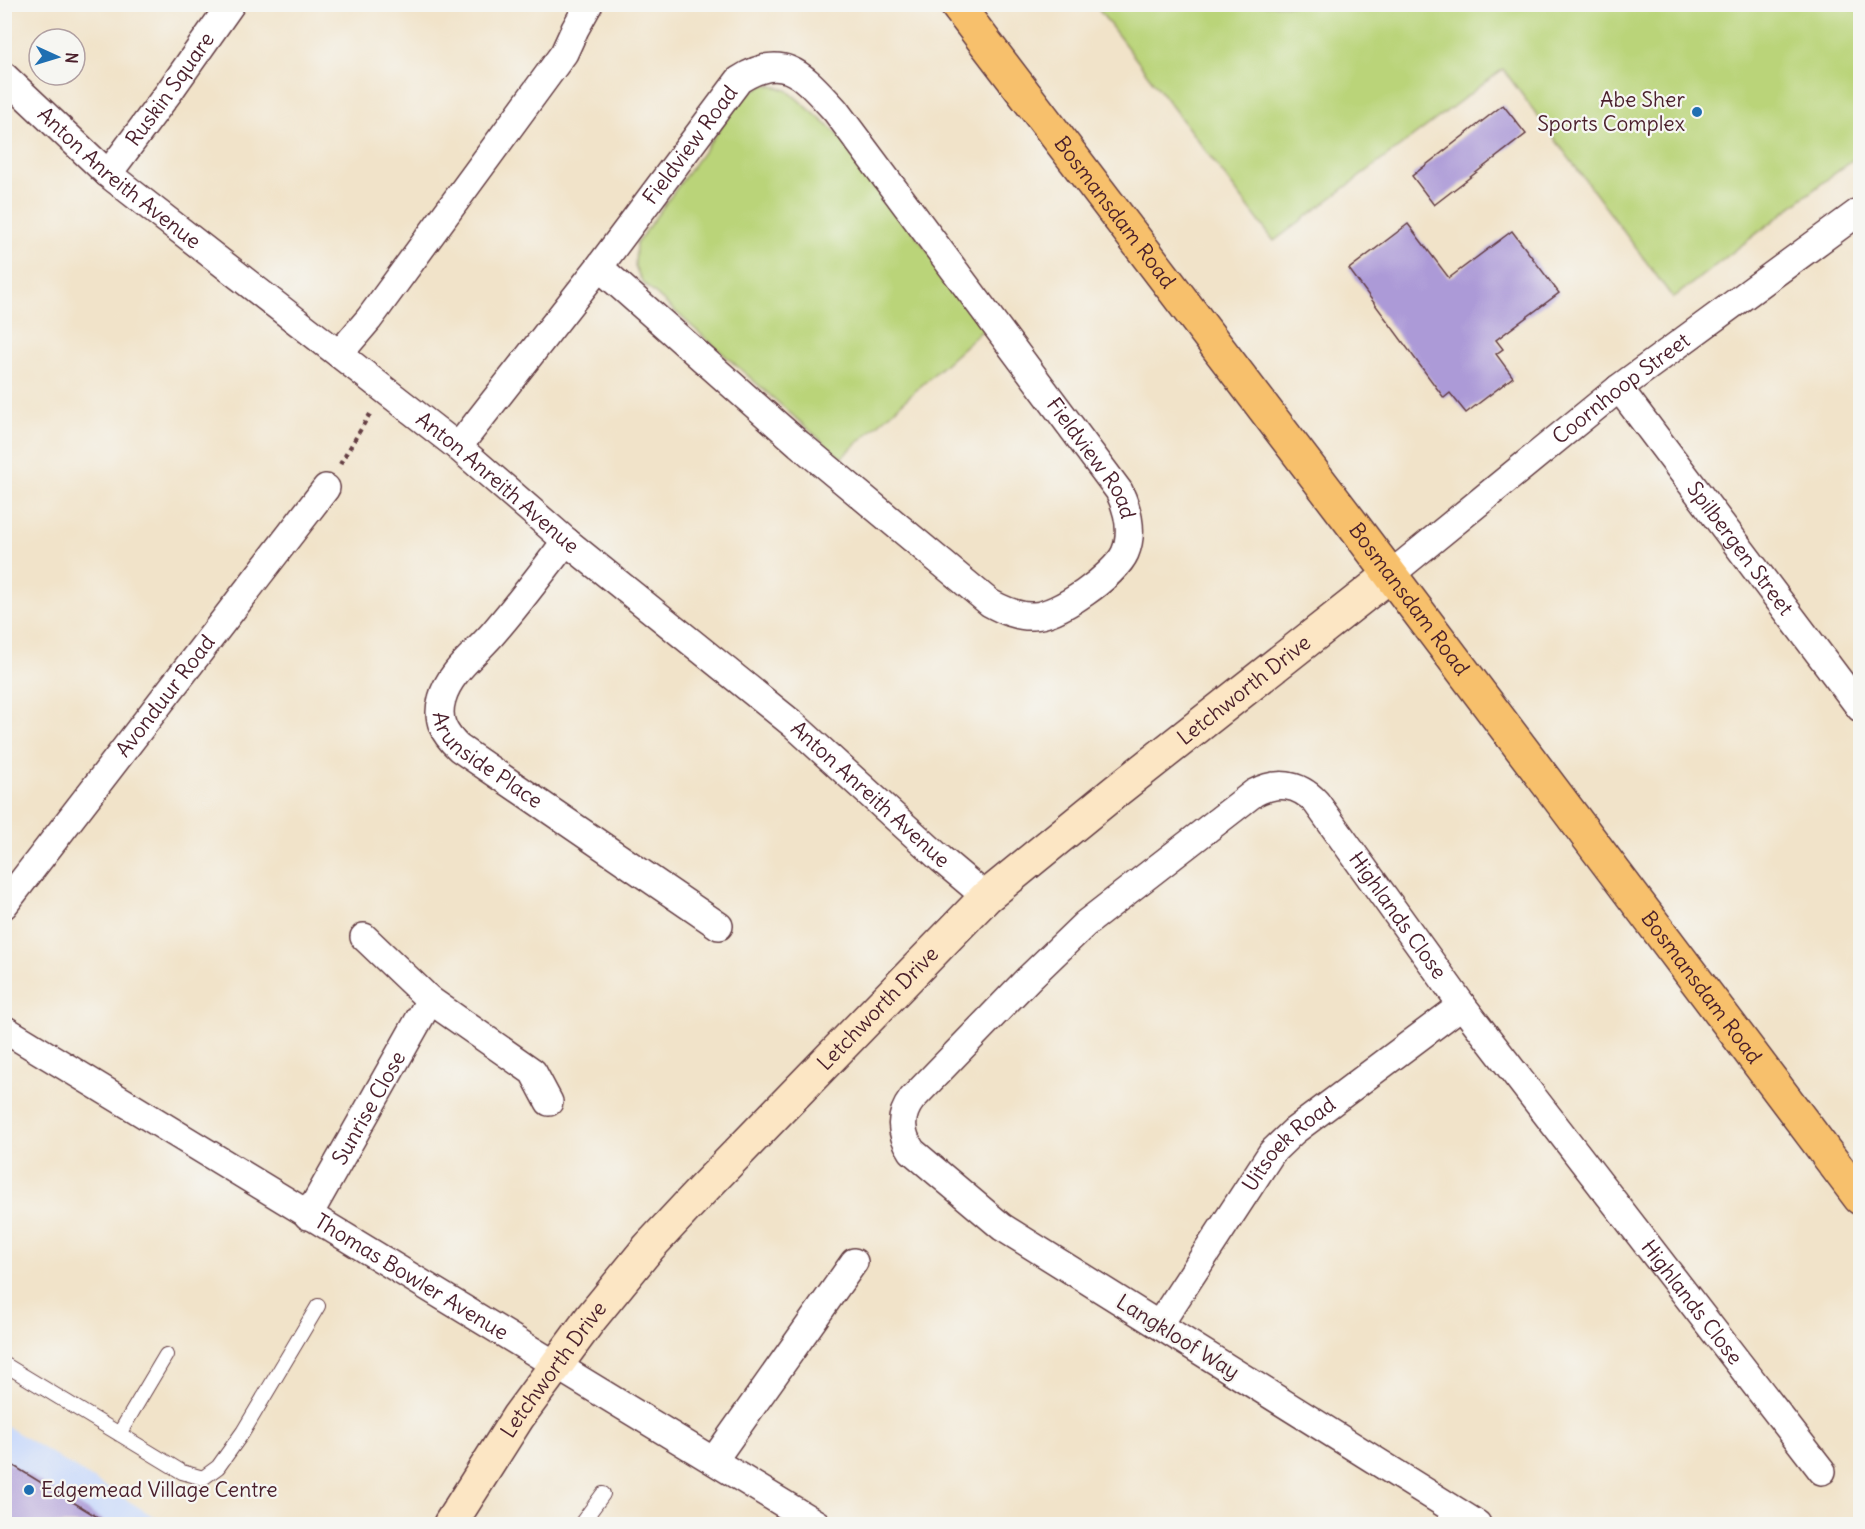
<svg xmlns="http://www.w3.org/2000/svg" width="1865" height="1529" viewBox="0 0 1865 1529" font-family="Delius,sans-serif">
	<rect width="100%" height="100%" fill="#f6f6f2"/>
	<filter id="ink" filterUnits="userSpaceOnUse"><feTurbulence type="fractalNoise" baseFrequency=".0167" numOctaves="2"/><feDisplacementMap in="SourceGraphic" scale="12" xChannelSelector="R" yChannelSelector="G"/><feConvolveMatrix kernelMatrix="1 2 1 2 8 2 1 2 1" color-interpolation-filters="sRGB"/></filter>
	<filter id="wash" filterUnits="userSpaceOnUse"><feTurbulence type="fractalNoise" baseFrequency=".008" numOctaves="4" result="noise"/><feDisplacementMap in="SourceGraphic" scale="24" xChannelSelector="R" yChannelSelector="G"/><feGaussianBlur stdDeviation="1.35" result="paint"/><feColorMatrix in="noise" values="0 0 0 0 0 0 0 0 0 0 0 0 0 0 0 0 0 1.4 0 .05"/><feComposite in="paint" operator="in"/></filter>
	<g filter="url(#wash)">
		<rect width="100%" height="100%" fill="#f1e3c9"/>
		<path fill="#ccdbfa" d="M 5,1425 L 166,1524 L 5,1524 Z"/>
		<path fill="#bad479" stroke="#827a52" stroke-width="1.5" d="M 1095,5 L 1860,5 L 1860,154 L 1673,298 L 1503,69 L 1274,241 Z
			M 766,84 L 787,90 L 841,137 L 986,327 L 841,458 L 643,283 L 635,267 L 636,244 L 743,97 Z"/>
		<g id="blocks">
			<path fill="#ac9ad7" d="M 1503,105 L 1526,134 L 1434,205 L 1412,176 Z
				M 1408,224 L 1449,278 L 1512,231 L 1559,293 L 1496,340 L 1503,349 L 1496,354 L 1513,377 L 1466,413 L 1450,393 L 1444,398 L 1349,269 Z
				M 4,1460 L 104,1521 L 101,1524 L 4,1524 Z"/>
		</g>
	</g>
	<g filter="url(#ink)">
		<use href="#blocks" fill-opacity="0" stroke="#633c43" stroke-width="1.5"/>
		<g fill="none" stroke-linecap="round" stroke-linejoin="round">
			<defs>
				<path id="lane" d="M 4,1364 L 182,1472 L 203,1478 L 218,1467 L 243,1432 L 318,1306
					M 119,1434 L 166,1355
					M 581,1524 L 603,1494"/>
				<g id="street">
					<path id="s1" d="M 4,76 L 108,174 L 458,447 L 566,541 L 794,725 L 941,859 L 986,897"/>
					<path id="s2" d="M 108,174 L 169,92 L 231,4"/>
					<path d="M 339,354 L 369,319 L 564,53 L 575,29 L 589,4"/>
					<path id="s3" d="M 1619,388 L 1860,708"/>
					<path id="s4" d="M 458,447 L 599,267 L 739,80 C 785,50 804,77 835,110 L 1119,491 C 1128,510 1134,532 1125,553 C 1115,575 1058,616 1033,616 C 1018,617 1003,610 990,603 L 799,444 L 599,267"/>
					<path id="s5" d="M 566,541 C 543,571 520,602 495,631 C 477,653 449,672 442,699 C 436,720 444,734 459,748 L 719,926"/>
					<path id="s6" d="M 1390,575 L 1619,388 L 1860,211"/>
					<path id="s7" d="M 4,905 L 326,488"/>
					<path d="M 364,937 L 430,1000 L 533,1072 L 549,1102"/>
					<path id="s8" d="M 4,1029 L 817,1524"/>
					<path id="s9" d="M 308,1216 L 430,1000"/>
					<path id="s10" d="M 1159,1325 L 1272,1152 L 1294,1131 L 1462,1005"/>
					<path d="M 714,1460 L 854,1262"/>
					<path id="s11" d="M 1477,1524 L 1002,1227 L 912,1151 C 900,1133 899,1116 912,1099 L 1029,978 L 1085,924 L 1254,793 C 1277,781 1298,783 1316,802 L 1462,1005 L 1822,1471"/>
				</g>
				<g id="secondary">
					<path id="s12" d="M 450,1524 L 518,1417 L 591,1318 L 649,1247 L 704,1188 L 986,897 L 1116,791 L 1390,575"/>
				</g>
				<g id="primary">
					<path id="s13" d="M 956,4 L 1356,529 L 1860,1198"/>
				</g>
			</defs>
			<use href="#lane" stroke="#633c43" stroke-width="16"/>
			<use href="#street" stroke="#633c43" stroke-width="30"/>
			<use href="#secondary" stroke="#633c43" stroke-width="36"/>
			<use href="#primary" stroke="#633c43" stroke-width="36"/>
			<path stroke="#633c43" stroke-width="4" stroke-dasharray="4.5 4.5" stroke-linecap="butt" d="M 340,464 L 370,414"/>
			<use href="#lane" stroke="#fff" stroke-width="14"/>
			<use href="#street" stroke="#fff" stroke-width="27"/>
			<use href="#secondary" stroke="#fce6c4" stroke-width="33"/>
			<use href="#primary" stroke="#f7c06c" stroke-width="33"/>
		</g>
	</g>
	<g fill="#1f6fb2" stroke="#f6f6f2" stroke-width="2">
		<circle cx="1697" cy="112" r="6"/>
		<circle cx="29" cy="1490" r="6"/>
	</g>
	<g text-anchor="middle" stroke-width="4.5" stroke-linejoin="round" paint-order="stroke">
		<g font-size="21" fill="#4a1f2b" stroke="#f6f6f2">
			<text dy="7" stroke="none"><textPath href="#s2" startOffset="105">Ruskin Square</textPath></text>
			<text dy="7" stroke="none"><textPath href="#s4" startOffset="381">Fieldview Road</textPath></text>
			<text dy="7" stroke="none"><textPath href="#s1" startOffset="154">Anton Anreith Avenue</textPath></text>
			<text dy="7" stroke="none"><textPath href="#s13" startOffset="262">Bosmansdam Road</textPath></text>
			<text dy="7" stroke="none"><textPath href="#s6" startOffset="297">Coornhoop Street</textPath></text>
			<text dy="7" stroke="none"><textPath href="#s4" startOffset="1010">Fieldview Road</textPath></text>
			<text dy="7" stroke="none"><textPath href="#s1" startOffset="640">Anton Anreith Avenue</textPath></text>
			<text dy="7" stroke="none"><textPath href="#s3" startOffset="201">Spilbergen Street</textPath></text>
			<text dy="7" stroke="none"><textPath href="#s13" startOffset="748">Bosmansdam Road</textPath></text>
			<text dy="7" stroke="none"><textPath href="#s12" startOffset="1158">Letchworth Drive</textPath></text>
			<text dy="7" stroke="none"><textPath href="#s7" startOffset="264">Avonduur Road</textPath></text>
			<text dy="7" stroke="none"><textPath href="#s5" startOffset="285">Arunside Place</textPath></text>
			<text dy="7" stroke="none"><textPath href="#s1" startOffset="1126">Anton Anreith Avenue</textPath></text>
			<text dy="7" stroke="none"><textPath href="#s11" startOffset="1402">Highlands Close</textPath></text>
			<text dy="7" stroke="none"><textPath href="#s13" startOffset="1234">Bosmansdam Road</textPath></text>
			<text dy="7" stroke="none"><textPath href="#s12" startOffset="672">Letchworth Drive</textPath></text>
			<text dy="7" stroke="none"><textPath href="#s9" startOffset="124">Sunrise Close</textPath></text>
			<text dy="7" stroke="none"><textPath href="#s10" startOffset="224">Uitsoek Road</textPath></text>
			<text dy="7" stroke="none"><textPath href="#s8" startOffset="477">Thomas Bowler Avenue</textPath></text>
			<text dy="7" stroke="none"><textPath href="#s11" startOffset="1888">Highlands Close</textPath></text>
			<text transform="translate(1178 1337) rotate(32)" y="7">Langkloof Way</text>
			<text dy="7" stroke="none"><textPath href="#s12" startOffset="186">Letchworth Drive</textPath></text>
		</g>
		<g font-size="21" fill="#4a1f2b" stroke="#f6f6f2" text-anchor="end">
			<text x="1685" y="107">Abe Sher<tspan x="1685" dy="24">Sports Complex</tspan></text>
			<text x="41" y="1497" text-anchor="start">Edgemead Village Centre</text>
		</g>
	</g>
	<rect width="1865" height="1529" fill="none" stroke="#f6f6f2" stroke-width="24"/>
	<g transform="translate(57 57) rotate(94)"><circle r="28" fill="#f6f6f2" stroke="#b1a0a2" stroke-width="1.5"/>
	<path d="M0-4.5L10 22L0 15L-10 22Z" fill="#1f6fb2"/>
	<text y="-9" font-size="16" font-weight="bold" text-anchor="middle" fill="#4a1f2b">N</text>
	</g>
</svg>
